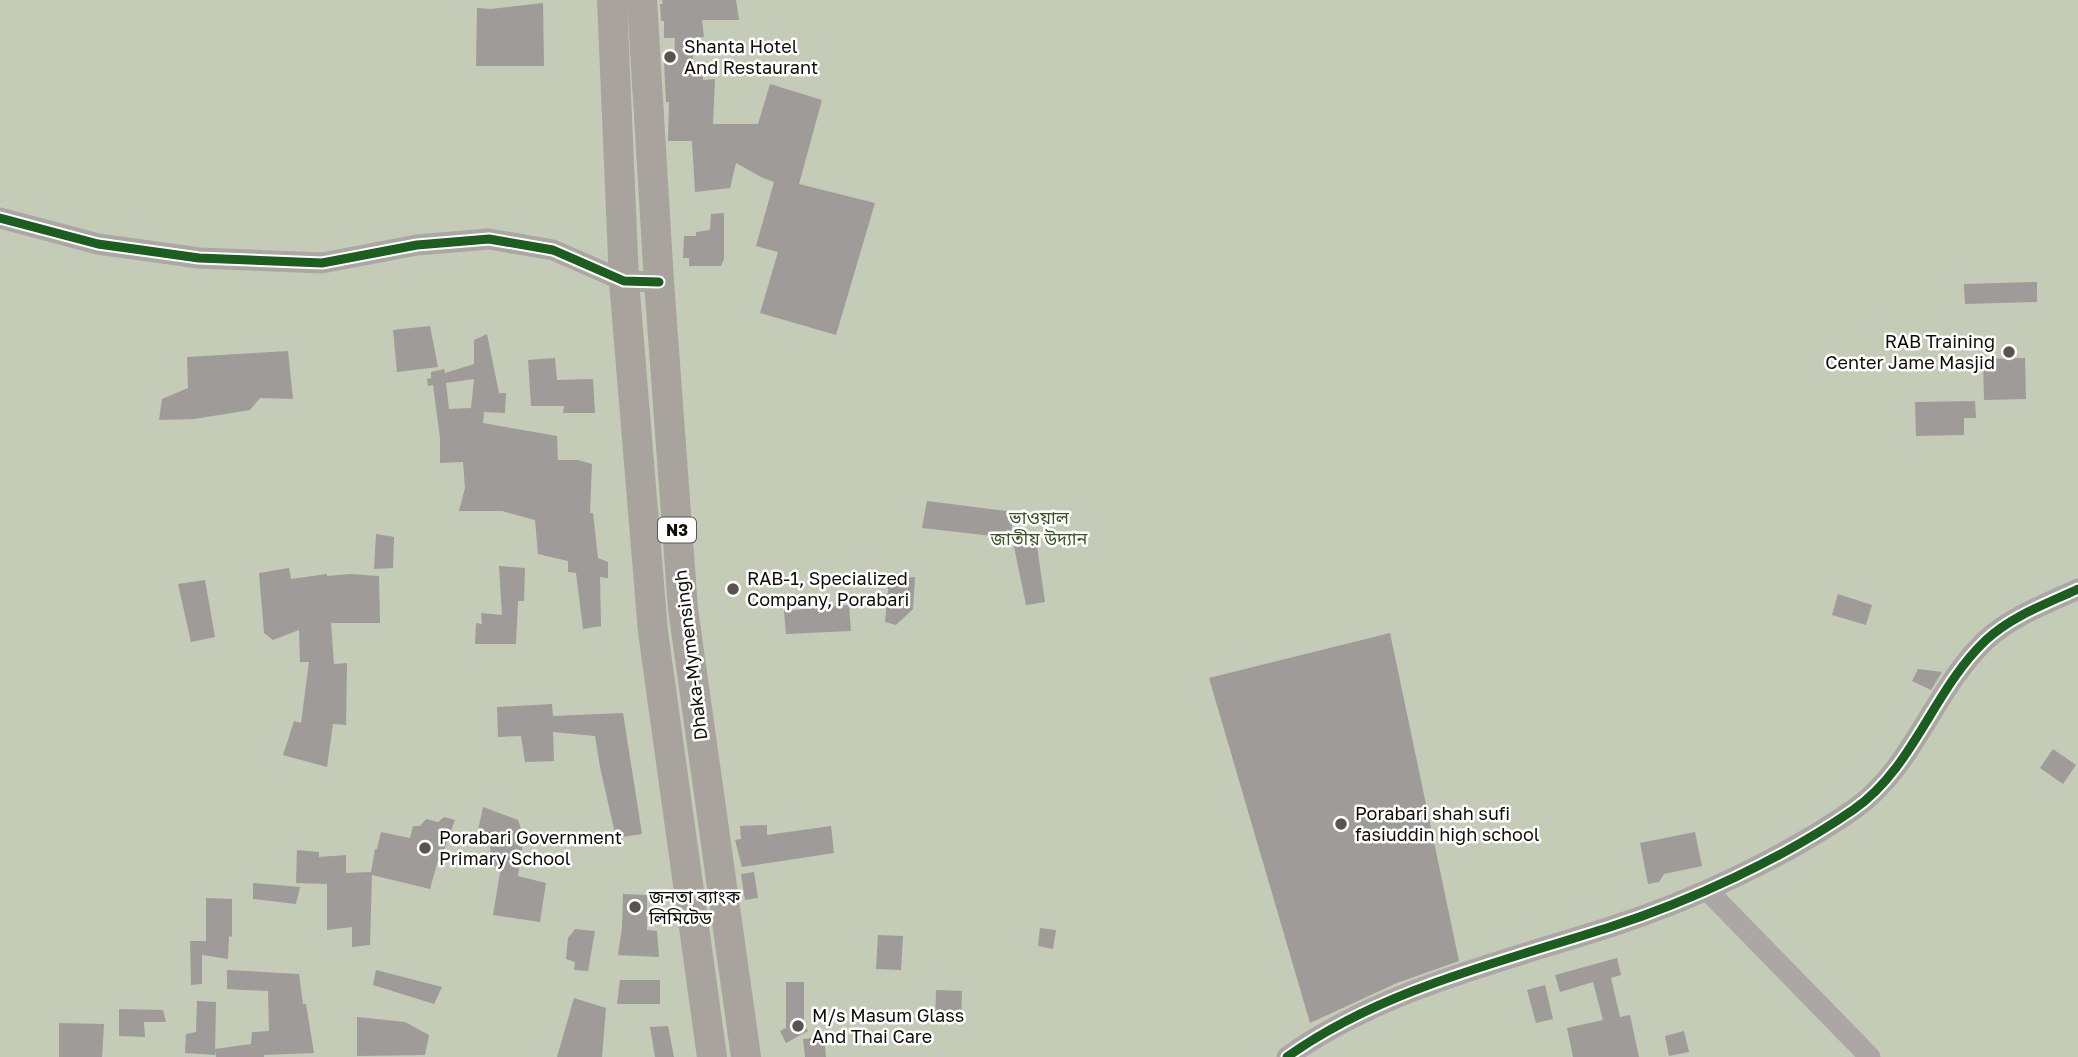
<svg xmlns="http://www.w3.org/2000/svg" width="2078" height="1057" viewBox="0 0 2078 1057" font-family="'Golos Text','Noto Sans Bengali',sans-serif">
	<rect width="100%" height="100%" fill="#dfdcce"/>
	<path fill="#c4cbb7" d="M 0,0 L 2078,0 L 2078,1057 L 0,1057 Z"/>
	<path fill="#9e9b99" fill-rule="evenodd" d="M 662,0 L 736,0 L 739,20 L 702,20 L 704,37 L 693,38 L 693,63 L 701,66 L 703,80 L 715,79 L 713,124 L 758,124 L 770,84 L 822,100 L 799,184 L 875,203 L 836,335 L 760,313 L 778,252 L 756,246 L 774,182 L 761,177 L 736,163 L 730,188 L 695,192 L 692,141 L 668,141 L 669,102 L 666,102 L 664,62 L 674,62 L 675,38 L 664,38 L 664,21 L 661,21 L 660,4 L 663,4 Z
		M 543,3 L 544,66 L 476,66 L 477,8 L 491,9 Z
		M 724,213 L 724,259 L 721,266 L 689,266 L 689,258 L 683,258 L 684,236 L 696,236 L 696,232 L 710,230 L 711,214 Z
		M 2037,282 L 2037,302 L 1965,304 L 1964,284 Z
		M 430,326 L 438,367 L 397,372 L 393,330 Z
		M 487,334 L 499,393 L 506,393 L 505,413 L 484,412 L 483,423 L 557,436 L 558,460 L 578,460 L 592,464 L 590,513 L 593,513 L 598,558 L 608,562 L 608,578 L 600,577 L 601,626 L 583,629 L 576,573 L 568,572 L 568,561 L 538,554 L 535,520 L 502,511 L 459,511 L 465,488 L 463,462 L 440,463 L 440,438 L 433,385 L 428,386 L 427,379 L 431,378 L 431,372 L 444,369 L 445,373 L 474,364 L 474,340 ZM 474,379 L 471,408 L 449,409 L 446,383 Z
		M 288,351 L 293,399 L 260,398 L 250,410 L 194,419 L 159,420 L 162,399 L 188,388 L 187,357 Z
		M 555,358 L 557,380 L 593,379 L 595,413 L 563,413 L 564,406 L 531,406 L 528,360 Z
		M 2025,358 L 2026,399 L 1984,400 L 1983,359 Z
		M 1975,401 L 1976,418 L 1964,418 L 1964,435 L 1916,436 L 1915,402 Z
		M 927,501 L 1014,512 L 1010,538 L 922,528 Z
		M 376,534 L 394,537 L 393,568 L 374,569 Z
		M 1036,539 L 1045,602 L 1026,605 L 1013,542 Z
		M 499,566 L 525,568 L 524,601 L 518,601 L 516,644 L 475,644 L 476,623 L 482,624 L 481,613 L 502,615 Z
		M 289,568 L 291,579 L 327,574 L 327,576 L 350,574 L 379,576 L 380,623 L 331,623 L 334,664 L 347,663 L 346,725 L 333,724 L 327,767 L 283,755 L 294,721 L 301,723 L 309,662 L 300,662 L 299,630 L 273,640 L 264,633 L 259,573 Z
		M 915,577 L 913,609 L 896,625 L 885,622 L 889,579 Z
		M 205,580 L 215,637 L 191,642 L 178,584 Z
		M 1838,594 L 1872,605 L 1866,625 L 1832,615 Z
		M 849,605 L 851,631 L 786,634 L 784,611 Z
		M 1390,633 L 1459,961 L 1397,983 L 1310,1023 L 1209,678 Z
		M 1918,669 L 1942,672 L 1931,690 L 1912,681 Z
		M 552,704 L 553,716 L 623,713 L 642,834 L 616,838 L 600,767 L 595,736 L 553,732 L 554,761 L 525,762 L 521,736 L 498,737 L 497,707 Z
		M 2053,749 L 2076,765 L 2063,784 L 2040,768 Z
		M 483,807 L 518,820 L 524,837 L 518,876 L 546,883 L 540,922 L 493,915 L 501,867 L 491,866 L 490,842 L 477,835 Z
		M 444,817 L 455,820 L 440,861 L 438,860 L 430,889 L 372,875 L 370,945 L 352,947 L 352,927 L 327,930 L 327,884 L 296,883 L 297,850 L 319,852 L 319,857 L 346,855 L 346,873 L 371,872 L 375,849 L 377,849 L 381,832 L 410,838 L 413,826 L 420,826 L 426,819 L 438,822 Z
		M 767,825 L 767,835 L 831,826 L 834,853 L 742,867 L 735,840 L 741,839 L 740,826 Z
		M 1695,832 L 1702,866 L 1664,874 L 1659,882 L 1648,884 L 1640,843 Z
		M 754,872 L 758,898 L 745,900 L 741,874 Z
		M 253,883 L 300,887 L 296,904 L 253,899 Z
		M 623,894 L 647,895 L 647,930 L 657,931 L 659,957 L 618,955 L 622,927 Z
		M 206,898 L 232,899 L 232,937 L 229,936 L 228,959 L 202,955 L 202,984 L 191,985 L 190,941 L 206,941 Z
		M 1040,928 L 1056,930 L 1053,949 L 1038,946 Z
		M 575,929 L 595,931 L 588,971 L 574,970 L 575,962 L 566,959 L 568,938 Z
		M 878,935 L 903,936 L 901,970 L 876,969 Z
		M 1617,958 L 1621,975 L 1611,978 L 1620,1017 L 1630,1015 L 1639,1057 L 1573,1057 L 1567,1028 L 1603,1020 L 1593,982 L 1560,992 L 1555,975 Z
		M 227,970 L 299,974 L 303,1004 L 306,1004 L 314,1053 L 264,1055 L 264,1057 L 216,1057 L 215,1049 L 251,1044 L 252,1032 L 269,1031 L 268,991 L 227,989 Z
		M 376,970 L 442,987 L 434,1004 L 373,985 Z
		M 620,980 L 660,980 L 660,1004 L 617,1004 Z
		M 786,982 L 804,982 L 804,1024 L 808,1031 L 786,1043 L 780,1031 L 786,1028 Z
		M 1545,985 L 1553,1019 L 1536,1023 L 1527,990 Z
		M 936,990 L 962,991 L 961,1024 L 935,1023 Z
		M 574,998 L 606,1008 L 602,1057 L 557,1057 Z
		M 197,1001 L 216,1002 L 215,1055 L 185,1053 L 186,1034 L 196,1032 Z
		M 119,1009 L 163,1010 L 166,1022 L 144,1022 L 145,1037 L 119,1036 Z
		M 357,1017 L 405,1022 L 429,1035 L 425,1055 L 357,1056 Z
		M 59,1023 L 104,1024 L 102,1057 L 59,1057 Z
		M 668,1026 L 674,1057 L 655,1057 L 650,1027 Z
		M 1684,1031 L 1689,1052 L 1669,1056 L 1665,1036 Z
		M 824,1037 L 826,1057 L 805,1057 L 803,1039 Z"/>
	<g fill="none" stroke-linecap="round" stroke-linejoin="round">
		<path stroke="#aca6a4" stroke-width="21" d="M 0,218 L 98,244 L 199,258 L 322,263 L 417,245 L 489,239 L 553,250 L 624,281 L 659,282
			M 1707,890 L 1870,1057
			M 1287,1057 C 1380,990 1501,962 1610,927 C 1691,901 1782,859 1853,810 C 1914,768 1933,690 1986,640 C 2012,616 2046,604 2078,589"/>
		<path stroke="#a9a39e" stroke-width="30" d="M 612,0 L 624,281 L 653,632 L 712,1057
			M 642,0 L 659,282 L 683,609 L 746,1057"/>
		<defs>
			<path id="cycleway" d="M 0,218 L 98,244 L 199,258 L 322,263 L 417,245 L 489,239 L 553,250 L 624,281 L 659,282
				M 1287,1057 C 1380,990 1501,962 1610,927 C 1691,901 1782,859 1853,810 C 1914,768 1933,690 1986,640 C 2012,616 2046,604 2078,589"/>
		</defs>
		<use href="#cycleway" stroke="#fff" stroke-width="13"/>
		<use href="#cycleway" stroke="#1b5e20" stroke-width="9"/>
	</g>
	<g fill="#58554c" stroke="#fff" stroke-width="2.5">
		<circle cx="670" cy="57" r="7"/>
		<circle cx="2009" cy="352" r="7"/>
		<circle cx="733" cy="589" r="7"/>
		<circle cx="1341" cy="824" r="7"/>
		<circle cx="425" cy="848" r="7"/>
		<circle cx="635" cy="907" r="7"/>
		<circle cx="798" cy="1026" r="7"/>
	</g>
	<g text-anchor="middle" stroke-width="5" stroke-linejoin="round" paint-order="stroke">
		<rect fill="#fff" stroke="#575651" stroke-width="2" x="658" y="517.5" width="38" height="25" rx="5"/>
		<g font-size="16" font-weight="bold" fill="#0f0d06">
			<text x="677" y="536">N3</text>
		</g>
		<g font-size="18" fill="#0f0d06" stroke="#fff" text-anchor="start">
			<text x="684" y="53">Shanta Hotel<tspan x="684" dy="21">And Restaurant</tspan></text>
			<text x="1995" y="348" text-anchor="end">RAB Training<tspan x="1995" dy="21">Center Jame Masjid</tspan></text>
			<text x="747" y="585">RAB-1, Specialized<tspan x="747" dy="21">Company, Porabari</tspan></text>
			<text x="1355" y="820">Porabari shah sufi<tspan x="1355" dy="21">fasiuddin high school</tspan></text>
			<text x="439" y="844">Porabari Government<tspan x="439" dy="21">Primary School</tspan></text>
			<text x="649" y="903">জনতা ব্যাংক<tspan x="649" dy="21">লিমিটেড</tspan></text>
			<text x="812" y="1022">M/s Masum Glass<tspan x="812" dy="21">And Thai Care</tspan></text>
		</g>
		<g font-size="18" fill="#3a5526" stroke="#fff">
			<text x="1039" y="524">ভাওয়াল<tspan x="1039" dy="21">জাতীয় উদ্যান</tspan></text>
		</g>
		<g font-size="18" fill="#0f0d06" stroke="#fff">
			<text transform="translate(691 655) rotate(-97)" y="6">Dhaka-Mymensingh</text>
		</g>
	</g>
</svg>
